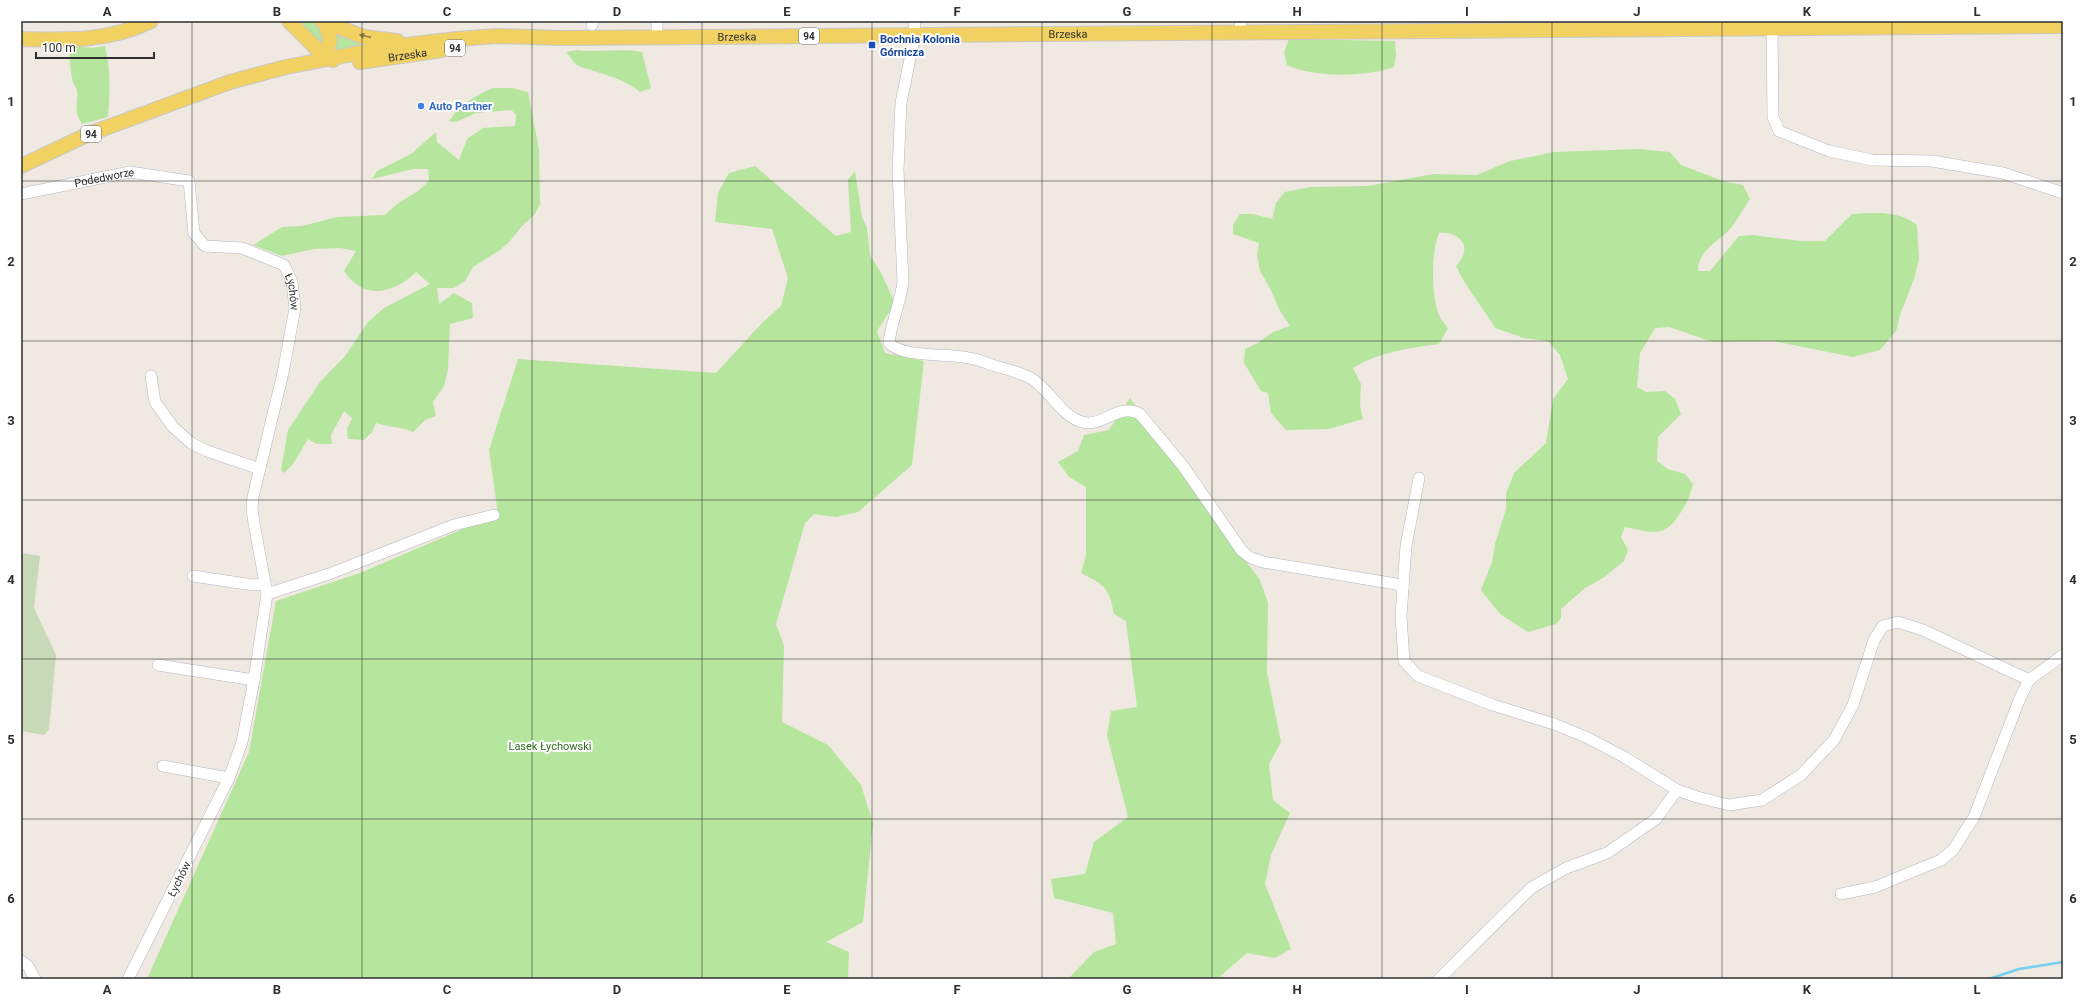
<svg xmlns="http://www.w3.org/2000/svg" width="2084" height="1000" viewBox="0 0 2084 1000" font-family="Roboto,sans-serif">
	<rect width="100%" height="100%" fill="#efe9e1"/>
	<path fill="#b6e59e" d="M 296,21 L 316,21 L 320,23 L 325,51 Z
		M 335,31 L 376,44 L 333,54 Z
		M 1289,39 L 1395,41 L 1396,56 L 1394,67 C 1366,77 1314,78 1287,65 L 1284,52 Z
		M 76,46 L 93,48 L 105,46 C 111,71 110,92 108,117 L 82,124 C 72,109 79,105 77,91 C 77,88 74,85 73,82 C 70,72 69,58 70,47 Z
		M 576,50 C 598,53 620,48 642,52 L 651,88 L 640,92 C 622,77 600,74 579,66 C 575,65 570,56 566,52 Z
		M 493,88 L 512,88 L 528,92 L 539,150 L 540,204 L 535,214 L 522,226 L 510,241 L 500,250 L 473,267 L 465,281 L 454,288 L 437,288 L 439,304 L 454,293 L 472,303 L 473,318 L 450,324 L 448,370 L 444,386 L 433,402 L 436,416 L 425,420 L 413,432 C 401,427 389,427 376,423 L 372,432 L 364,440 L 348,439 L 347,429 L 352,418 L 344,411 L 331,435 L 332,444 L 317,444 L 308,439 L 293,464 L 284,473 L 281,470 L 288,430 L 320,382 L 345,356 L 368,322 L 384,308 L 430,284 L 416,272 C 393,294 364,301 344,271 L 356,251 L 340,248 L 314,249 L 282,256 L 253,245 L 282,227 L 302,226 L 337,217 L 385,215 L 397,204 L 418,191 L 429,181 L 428,169 L 413,169 L 372,179 L 377,171 L 411,154 L 436,132 L 437,142 L 459,160 L 467,139 L 483,128 L 515,126 L 516,114 L 511,110 L 476,113 L 456,122 L 449,121 C 461,104 474,96 493,88 Z
		M 1639,149 L 1670,152 L 1681,165 L 1723,181 L 1743,185 L 1750,199 C 1743,209 1737,221 1729,230 C 1717,243 1698,250 1698,271 L 1710,271 L 1739,236 L 1752,235 L 1801,241 L 1825,241 L 1852,214 C 1876,213 1897,210 1917,225 L 1919,259 L 1914,279 L 1900,315 L 1896,331 L 1880,350 L 1853,357 L 1773,341 L 1713,342 L 1669,327 L 1655,328 L 1640,353 L 1637,387 L 1646,392 L 1665,391 L 1675,399 L 1681,414 L 1658,437 L 1657,461 L 1668,469 L 1685,474 L 1693,484 C 1690,496 1686,505 1679,515 C 1663,540 1649,531 1625,527 L 1621,537 L 1628,550 L 1624,561 L 1603,578 L 1585,588 L 1561,609 L 1561,618 L 1556,624 L 1528,632 L 1500,614 L 1481,590 L 1492,562 L 1495,544 L 1506,509 L 1506,494 L 1514,473 L 1546,443 L 1553,399 L 1568,379 L 1560,355 L 1548,341 L 1524,338 L 1495,328 C 1483,307 1466,288 1456,266 C 1459,262 1464,256 1464,252 C 1467,238 1450,231 1439,233 C 1431,252 1431,296 1439,315 C 1441,320 1445,324 1448,328 L 1439,344 C 1409,348 1379,352 1353,368 L 1361,384 L 1360,406 L 1363,419 L 1329,429 L 1286,430 L 1271,413 L 1268,393 L 1261,391 L 1244,363 L 1245,349 L 1258,343 L 1273,332 L 1290,326 L 1280,311 L 1270,288 L 1260,271 L 1257,255 L 1259,243 L 1233,234 L 1233,225 L 1240,214 L 1253,214 L 1272,219 L 1276,203 L 1285,192 L 1311,187 L 1368,186 L 1433,174 L 1477,175 L 1510,161 L 1554,152 Z
		M 755,166 L 836,236 L 851,232 L 848,180 L 855,171 L 862,217 L 867,228 L 870,255 L 881,273 L 895,303 L 877,331 L 885,353 L 924,361 L 912,465 L 858,512 L 836,517 L 814,514 L 805,523 L 776,624 L 784,646 L 782,722 L 828,745 L 861,785 L 873,823 L 863,922 L 826,942 L 849,952 L 848,979 L 147,979 L 249,752 L 276,601 L 360,573 L 498,514 L 489,450 L 518,359 L 716,373 L 763,322 L 781,306 L 788,278 L 772,229 L 715,222 L 718,193 L 729,173 Z
		M 1130,398 L 1213,511 L 1245,560 L 1260,580 L 1268,603 L 1267,672 L 1281,742 L 1269,764 L 1273,800 L 1290,813 L 1271,855 L 1265,884 L 1291,949 L 1275,958 L 1247,953 L 1217,979 L 1068,979 L 1094,952 L 1116,944 L 1113,913 L 1054,898 L 1051,879 L 1085,874 L 1094,842 L 1128,817 L 1107,735 L 1111,711 L 1137,707 L 1126,621 L 1114,614 C 1109,588 1105,585 1081,573 L 1086,556 L 1086,487 L 1069,477 L 1058,462 L 1078,451 L 1084,435 L 1109,430 Z"/>
	<path fill="#c8d9b8" d="M 21,553 L 40,556 L 34,608 L 56,655 L 49,729 L 44,735 L 21,731 Z"/>
	<g fill="none" stroke-linecap="round" stroke-linejoin="round">
		<path stroke="#75cff0" stroke-width="2.5" d="M 1989,979 L 2019,969 L 2063,962"/>
		<defs>
			<g id="minor">
				<path d="M 657,21 L 657,37"/>
				<path d="M 915,21 L 913,44 L 901,103 L 898,170 L 903,281 C 901,302 891,322 889,343 C 902,358 949,353 969,358 C 977,359 984,362 992,365 C 1005,369 1020,372 1032,379 C 1050,390 1061,416 1082,422 C 1103,428 1118,402 1140,414 L 1183,466 L 1242,551 L 1251,558 L 1263,562 L 1396,584 L 1403,588"/>
				<path d="M 1240,21 L 1241,32"/>
				<path d="M 592,25 L 593,21"/>
				<path d="M 1772,28 L 1773,117 L 1779,131 L 1829,151 L 1872,160 L 1932,161 L 2003,173 L 2063,193"/>
				<path id="s1" d="M 21,194 L 130,172 L 189,181 L 194,233 L 205,246 L 242,248 L 284,265 L 292,282 L 295,308 L 283,373 L 253,497 L 252,509 L 254,523 L 267,594 L 254,680 L 242,742 L 229,778 L 128,979"/>
				<path d="M 151,376 L 155,402 L 173,427 L 191,443 L 207,451 L 260,469"/>
				<path d="M 1419,478 L 1406,546 L 1401,616 L 1404,661 L 1418,676 L 1493,705 L 1554,724 L 1586,737 L 1624,757 L 1677,790 L 1697,797 L 1729,805 L 1762,800 L 1801,775 L 1834,740 L 1853,705 L 1874,640 L 1883,626 L 1898,622 L 1923,630 L 2029,680"/>
				<path d="M 193,576 L 253,585 L 265,584"/>
				<path d="M 267,594 L 329,574 L 454,525 L 494,515"/>
				<path d="M 158,665 L 254,680"/>
				<path d="M 163,766 L 229,778"/>
				<path d="M 1841,894 L 1875,887 L 1941,860 L 1953,850 L 1974,817 L 2020,698 L 2029,680 L 2063,655"/>
				<path d="M 21,961 L 28,966 L 35,979"/>
				<path d="M 1439,979 L 1531,888 L 1566,868 L 1607,853 L 1656,819 L 1677,790"/>
			</g>
			<g id="major">
				<path d="M 289,21 L 326,58 L 333,60"/>
				<path d="M 322,21 L 364,37 L 397,41"/>
				<path d="M 325,23 L 330,39 L 326,58"/>
				<path d="M 21,39 C 67,40 108,42 151,21"/>
				<path id="s2" d="M 360,62 L 442,50"/>
				<path id="s3" d="M 21,166 L 89,134 L 230,82 L 286,67 L 389,47 L 457,39 L 497,36 L 561,38 L 2063,26"/>
			</g>
		</defs>
		<use href="#minor" stroke="#b4b7c1" stroke-width="12"/>
		<use href="#major" stroke="#c9c9c9" stroke-width="16"/>
		<use href="#minor" stroke="#fff" stroke-width="11"/>
		<use href="#major" stroke="#f2d163" stroke-width="14"/>
	</g>
	<defs><path id="oneway-solid" d="M-6-.8H1V-3.2L6.5 0L1 3.2V.8H-6Z"/></defs>
	<use fill="#908048" href="#oneway-solid" transform="translate(365 36) rotate(-167)"/>
	<path fill="none" stroke="#2e2e2e" stroke-width="1" stroke-opacity="0.55" d="M 192,21 L 192,979M 362,21 L 362,979M 532,21 L 532,979M 702,21 L 702,979M 872,21 L 872,979M 1042,21 L 1042,979M 1212,21 L 1212,979M 1382,21 L 1382,979M 1552,21 L 1552,979M 1722,21 L 1722,979M 1892,21 L 1892,979M 21,181 L 2063,181M 21,341 L 2063,341M 21,500 L 2063,500M 21,659 L 2063,659M 21,819 L 2063,819"/>
	<rect fill="#1a4fb4" stroke="#fff" stroke-width="1.5" x="868" y="41" width="8" height="8" rx="2"/>
	<circle fill="#3f7fe0" stroke="#fff" stroke-width="1.5" cx="421" cy="106" r="4"/>
	<g text-anchor="middle" stroke-width="4" stroke-linejoin="round" paint-order="stroke">
		<g fill="#fff" stroke="#6d6d6d" stroke-width="1">
			<rect x="799" y="28" width="20" height="16" rx="3"/>
			<rect x="445" y="40" width="20" height="16" rx="3"/>
			<rect x="81" y="126" width="20" height="16" rx="3"/>
		</g>
		<g font-size="10" font-weight="bold" fill="#2e2e2e">
			<text x="809" y="40">94</text>
			<text x="455" y="52">94</text>
			<text x="91" y="138">94</text>
		</g>
		<g font-size="11" fill="#2e2e2e" stroke="#fff">
			<text dy="4" stroke="none"><textPath href="#s3" startOffset="1068">Brzeska</textPath></text>
			<text dy="4" stroke="none"><textPath href="#s3" startOffset="737">Brzeska</textPath></text>
			<text dy="4" stroke="none"><textPath href="#s2" startOffset="48">Brzeska</textPath></text>
			<text dy="4" stroke="none"><textPath href="#s1" startOffset="85">Podedworze</textPath></text>
			<text dy="4" stroke="none"><textPath href="#s1" startOffset="351">Łychów</textPath></text>
			<text transform="translate(179 879) rotate(-64)" y="4">Łychów</text>
		</g>
		<g font-size="11" font-weight="bold" fill="#164399" stroke="#fff" text-anchor="start">
			<text x="880" y="43">Bochnia Kolonia<tspan x="880" dy="13">Górnicza</tspan></text>
		</g>
		<g font-size="11" font-weight="bold" fill="#366cbe" stroke="#fff" text-anchor="start">
			<text x="429" y="110">Auto Partner</text>
		</g>
		<g font-size="11" fill="#2c6e1b" stroke="#fff">
			<text x="550" y="750">Lasek Łychowski</text>
		</g>
	</g>
	<rect width="2084" height="1000" fill="none" stroke="#ffffff" stroke-width="44"/>
	<path d="M36 52v6h118v-6" fill="none" stroke="#2e2e2e" stroke-width="2"/>
	<text x="42" y="52" font-size="12" fill="#2e2e2e" stroke="#ffffff" stroke-width="3" paint-order="stroke">100 m</text>
	<rect x="22" y="22" width="2040" height="956" fill="none" stroke="#2e2e2e" stroke-width="1.5"/>
	<g font-size="13" text-anchor="middle" font-weight="bold" fill="#2e2e2e">
		<text x="107" y="16">A</text>
		<text x="277" y="16">B</text>
		<text x="447" y="16">C</text>
		<text x="617" y="16">D</text>
		<text x="787" y="16">E</text>
		<text x="957" y="16">F</text>
		<text x="1127" y="16">G</text>
		<text x="1297" y="16">H</text>
		<text x="1467" y="16">I</text>
		<text x="1637" y="16">J</text>
		<text x="1807" y="16">K</text>
		<text x="1977" y="16">L</text>
		<text x="11" y="106">1</text>
		<text x="2073" y="106">1</text>
		<text x="11" y="266">2</text>
		<text x="2073" y="266">2</text>
		<text x="11" y="425">3</text>
		<text x="2073" y="425">3</text>
		<text x="11" y="584">4</text>
		<text x="2073" y="584">4</text>
		<text x="11" y="744">5</text>
		<text x="2073" y="744">5</text>
		<text x="11" y="903">6</text>
		<text x="2073" y="903">6</text>
		<text x="107" y="994">A</text>
		<text x="277" y="994">B</text>
		<text x="447" y="994">C</text>
		<text x="617" y="994">D</text>
		<text x="787" y="994">E</text>
		<text x="957" y="994">F</text>
		<text x="1127" y="994">G</text>
		<text x="1297" y="994">H</text>
		<text x="1467" y="994">I</text>
		<text x="1637" y="994">J</text>
		<text x="1807" y="994">K</text>
		<text x="1977" y="994">L</text>
	</g>
</svg>
